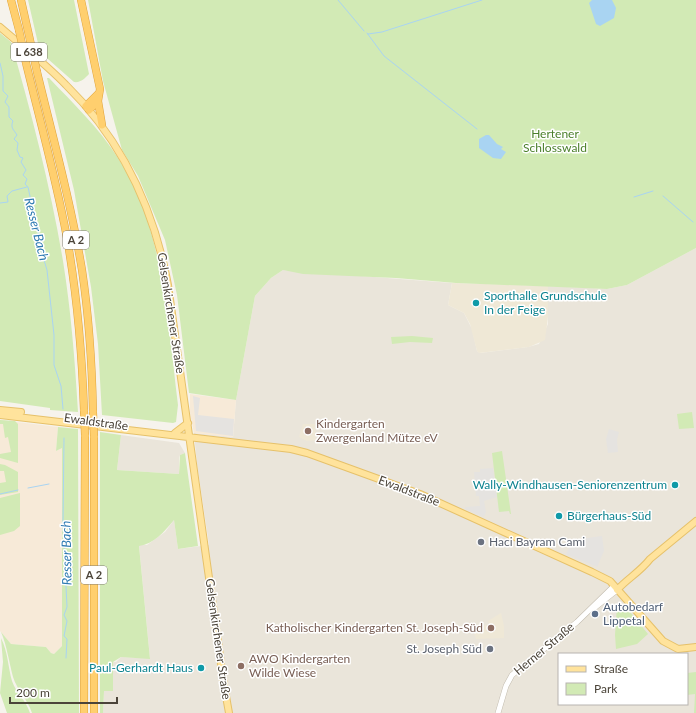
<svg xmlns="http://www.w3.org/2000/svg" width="696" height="713" viewBox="0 0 696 713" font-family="Lato,sans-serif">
	<rect width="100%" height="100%" fill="#f6f3ec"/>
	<path fill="#eae5da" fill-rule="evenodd" d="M 696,248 L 696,713 L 103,713 L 105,662 L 116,662 L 121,657 L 150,658 L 139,545 L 147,545 L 165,532 L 174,520 L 178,549 L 209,545 L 197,464 L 194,433 L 233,437 L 236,400 L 255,296 L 271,278 L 283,270 L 452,283 L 448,305 L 464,313 L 472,329 L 477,351 L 480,353 L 528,347 L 539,344 L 548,324 L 548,286 L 607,289 L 627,285 ZM 559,654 L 687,654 L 687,704 L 559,704 Z
		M 121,435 L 179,443 L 185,453 L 180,455 L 179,458 L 179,474 L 117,470 Z"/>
	<path fill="#f7ead8" d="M 190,394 L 236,400 L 233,437 L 194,433 L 190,413 Z
		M 0,420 L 58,427 L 56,451 L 62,448 L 62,646 L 54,654 L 51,653 L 46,647 L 11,644 L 0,631 Z"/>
	<path fill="#efe8d6" d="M 452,283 L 548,286 L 548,317 L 545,340 L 529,347 L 479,353 L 477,351 L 470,324 L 464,313 L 448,305 Z
		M 303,424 L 315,424 L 316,440 L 307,441 L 299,437 Z
		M 501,613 L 504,626 L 504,638 L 476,639 L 473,630 L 489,624 L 488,621 Z"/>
	<path fill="#d2eab5" d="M 28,0 L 74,0 L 89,74 C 85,78 81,83 74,82 L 40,52 Z
		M 88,0 L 696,0 L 696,248 L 627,285 L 607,289 L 456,283 L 396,278 L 303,274 L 283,270 L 271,278 L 255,296 L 236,400 L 189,393 L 177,295 L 165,240 L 138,176 L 122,150 L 103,81 Z
		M 0,33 L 11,42 C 31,111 51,189 63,261 C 71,311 75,361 78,412 L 50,410 L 50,408 L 0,401 Z
		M 47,78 L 49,78 C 73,103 99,128 118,158 C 164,227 168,325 178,405 L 176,422 L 173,423 L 102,415 L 98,344 L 91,287 L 74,190 Z
		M 412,336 L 433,338 L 432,343 L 410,342 L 392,344 L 391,337 Z
		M 692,412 L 694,428 L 679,429 L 677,414 Z
		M 0,420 L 15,421 L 18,424 L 18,463 L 0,458 L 0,454 L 11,452 L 8,437 L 5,438 L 3,424 L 0,424 Z
		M 58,427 L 78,429 L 79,713 L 32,713 C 28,700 17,690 13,677 C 9,662 7,646 1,632 L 11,644 L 46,647 L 51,653 L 54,654 L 62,646 L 62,448 L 56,451 Z
		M 100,432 L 121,435 L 117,470 L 179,474 L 180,455 L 185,453 L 198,546 L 178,549 L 174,520 C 164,532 154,544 139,546 L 150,659 L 121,657 L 113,662 L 113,691 L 104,691 L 103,713 L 100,713 Z
		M 502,451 L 511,514 L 510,514 L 509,511 L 499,512 L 492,453 Z
		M 0,464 L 5,465 L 18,472 L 18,492 L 0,495 L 0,483 L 6,482 L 4,471 L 0,471 Z
		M 20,493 L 20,526 L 14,531 L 0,535 L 0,498 Z
		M 617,606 L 626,607 L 648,634 L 637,644 L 616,649 L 615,635 Z
		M 1,638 C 8,652 8,667 12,681 C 16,693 26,700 30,713 L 7,713 L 0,693 L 3,662 Z
		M 696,672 L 696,713 L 694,713 L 695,694 L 687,695 L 687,673 Z"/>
	<path fill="#e5e3e0" d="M 193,396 L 200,398 L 198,415 L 234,419 L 233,436 L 196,431 Z
		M 609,429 L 619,432 L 617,440 L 618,452 L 608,453 L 606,439 Z
		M 493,468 L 497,497 L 484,501 L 486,512 L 484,517 L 465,509 L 465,507 L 480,506 L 479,496 L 476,496 L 474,472 L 480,472 L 480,469 Z
		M 602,536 L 604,551 L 597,567 L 566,554 L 573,540 Z"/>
	<path fill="#a9d4f2" d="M 592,0 L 612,0 L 616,8 L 614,18 L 600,26 L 596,24 L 589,3 Z
		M 486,135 L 489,135 L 497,144 L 503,147 L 501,149 L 506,152 L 501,159 L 493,158 L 479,148 L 479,139 Z"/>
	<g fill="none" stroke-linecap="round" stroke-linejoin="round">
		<path stroke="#a9d4f2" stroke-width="1" d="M 338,0 L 364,31
			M 367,33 L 384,56 L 477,129
			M 368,34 L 382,32 L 482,0
			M 0,63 L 3,76 L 3,91 L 8,96 L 5,102 L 9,107 L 9,117 L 13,121 C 10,128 14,130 17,135 L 14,139 L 18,143 L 17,150 L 20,157 L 23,158 L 21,162 L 26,170 L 23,175 L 27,179 L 25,184 L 28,187 L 34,215 L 39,227 L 38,236 L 42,244 L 41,250 L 47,270 L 54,335 L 54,365 L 61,386 L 63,409
			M 663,196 L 693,222
			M 634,197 L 653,191
			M 0,203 L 8,202 L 7,196 L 12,191 L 27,187
			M 64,438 L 63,524 L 67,607 L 64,615 L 67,621 L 64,636 L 67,639 L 66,658
			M 28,488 L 49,484
			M 0,494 L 18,490"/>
		<defs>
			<path id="minor" d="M 593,609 L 617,590
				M 498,713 L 506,686 L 512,675 L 577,622 L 614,586"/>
			<path id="major" d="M 0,27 C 22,46 46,64 66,85 C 121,139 154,209 168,285 L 224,685 L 229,713
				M 0,410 L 21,412
				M 0,415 L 291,449 L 307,453 L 420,494 L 592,572 L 610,581 L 663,641 L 678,649 L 696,647
				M 175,433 L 188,423
				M 617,590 C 627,579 641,571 650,559 L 696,521"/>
			<path id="highway" d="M 11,0 L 19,30
				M 21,0 L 30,40
				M 81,0 L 100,89 L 98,101 L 89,110
				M 26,63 C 40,121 56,179 67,238 C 77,295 82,353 84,411
				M 37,72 C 53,138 71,203 82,270 C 89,317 92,364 93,412
				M 98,101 L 102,125
				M 86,106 L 98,94
				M 94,436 L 94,713
				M 84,713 L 85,435"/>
		</defs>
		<use href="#minor" stroke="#c2bbae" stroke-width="6"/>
		<use href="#major" stroke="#e6c16a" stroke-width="8"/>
		<use href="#highway" stroke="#e0a43c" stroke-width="8"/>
		<use href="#minor" stroke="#fff" stroke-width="5"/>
		<use href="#major" stroke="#ffe39c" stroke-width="6"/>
		<use href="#highway" stroke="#ffcf6e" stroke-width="7"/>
		<defs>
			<path id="highway-bridge" d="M 19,30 L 26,63
				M 30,40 L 37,72
				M 84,411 L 85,435
				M 93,412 L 94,436"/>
		</defs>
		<use href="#highway-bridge" stroke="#e0a43c" stroke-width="8" stroke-linecap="butt"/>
		<use href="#highway-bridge" stroke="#ffcf6e" stroke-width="7"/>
	</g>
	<g fill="#0f9aa8" stroke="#fff" stroke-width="1.5">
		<circle cx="476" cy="303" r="4"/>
		<circle cx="675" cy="485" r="4"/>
		<circle cx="559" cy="516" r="4"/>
		<circle cx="201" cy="668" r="4"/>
	</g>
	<g fill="#8d6e63" stroke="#fff" stroke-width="1.5">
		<circle cx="308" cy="431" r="4"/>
		<circle cx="491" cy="628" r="4"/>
		<circle cx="241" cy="666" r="4"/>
	</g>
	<g fill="#6b7280" stroke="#fff" stroke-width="1.5">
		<circle cx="481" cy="542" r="4"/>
		<circle cx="490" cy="649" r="4"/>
	</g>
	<circle fill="#5c6f8a" stroke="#fff" stroke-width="1.5" cx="595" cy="614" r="4"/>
	<g text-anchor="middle" stroke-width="3" stroke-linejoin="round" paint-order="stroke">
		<g fill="#fff" stroke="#817c74" stroke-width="1">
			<rect x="11" y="43" width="36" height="18" rx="3"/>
			<rect x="63" y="231" width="26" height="18" rx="3"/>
			<rect x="81" y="566" width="26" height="18" rx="3"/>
		</g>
		<g font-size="11" font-weight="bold" fill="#4b4439">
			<text x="29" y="56">L 638</text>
			<text x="76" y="244">A 2</text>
			<text x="94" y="579">A 2</text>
		</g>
		<g font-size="12" fill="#4a7f2a" stroke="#fff">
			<text x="555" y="138">Hertener<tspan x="555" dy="14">Schlosswald</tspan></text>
		</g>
		<g font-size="12" fill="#0d838f" stroke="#fff" text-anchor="start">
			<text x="484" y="300">Sporthalle Grundschule<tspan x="484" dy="14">In der Feige</tspan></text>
			<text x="667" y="489" text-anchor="end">Wally-Windhausen-Seniorenzentrum</text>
			<text x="567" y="520">Bürgerhaus-Süd</text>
			<text x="193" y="672" text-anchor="end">Paul-Gerhardt Haus</text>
		</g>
		<g font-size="12" fill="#4b4439" stroke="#fff">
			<text transform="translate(171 313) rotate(81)" y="4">Gelsenkirchener Straße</text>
			<text transform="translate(96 422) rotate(8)" y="4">Ewaldstraße</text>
			<text transform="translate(409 491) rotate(21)" y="4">Ewaldstraße</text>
			<text transform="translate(218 639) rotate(82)" y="4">Gelsenkirchener Straße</text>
			<text transform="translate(544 649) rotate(-40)" y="4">Herner Straße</text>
		</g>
		<g font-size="12" fill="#785e54" stroke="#fff" text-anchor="start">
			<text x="316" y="428">Kindergarten<tspan x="316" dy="14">Zwergenland Mütze eV</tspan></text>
			<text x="483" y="632" text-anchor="end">Katholischer Kindergarten St. Joseph-Süd</text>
			<text x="249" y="663">AWO Kindergarten<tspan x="249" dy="14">Wilde Wiese</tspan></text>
		</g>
		<g font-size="12" fill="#5b616d" stroke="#fff" text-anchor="start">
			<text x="489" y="546">Haci Bayram Cami</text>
			<text x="482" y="653" text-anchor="end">St. Joseph Süd</text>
		</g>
		<g font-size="12" fill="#4e5e75" stroke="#fff" text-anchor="start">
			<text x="603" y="611">Autobedarf<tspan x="603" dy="14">Lippetal</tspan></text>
		</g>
		<g font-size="13" font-style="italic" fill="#2e7ab2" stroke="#fff">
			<text transform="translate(37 229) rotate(76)" y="5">Resser Bach</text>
			<text transform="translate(66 553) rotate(-91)" y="5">Resser Bach</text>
		</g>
	</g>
	<rect x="558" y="653" width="130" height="52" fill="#ffffff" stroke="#b7b4b0"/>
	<rect x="566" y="666" width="20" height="6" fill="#ffe39c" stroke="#b7b4b0"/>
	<text x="594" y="673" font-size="12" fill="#4b4439">Straße</text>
	<rect x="566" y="683" width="20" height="12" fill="#d2eab5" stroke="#b7b4b0"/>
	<text x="594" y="693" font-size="12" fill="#4b4439">Park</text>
	<path d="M10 697v6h107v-6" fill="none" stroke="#4b4439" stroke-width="2"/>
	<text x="16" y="697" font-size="12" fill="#4b4439" stroke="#ffffff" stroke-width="3" paint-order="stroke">200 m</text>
</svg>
